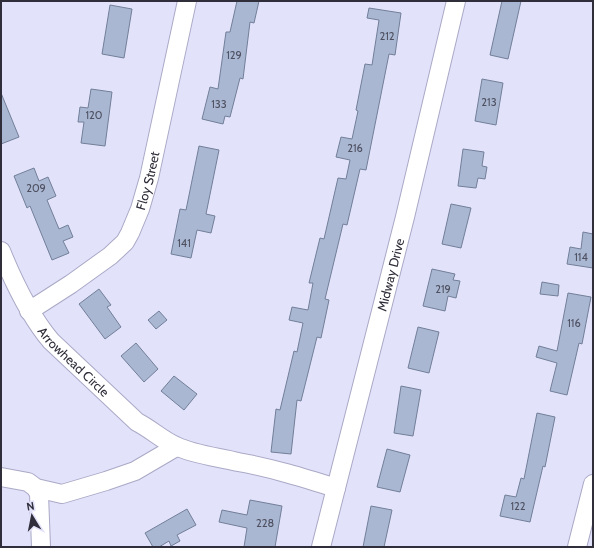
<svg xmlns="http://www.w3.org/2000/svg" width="594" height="548" viewBox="0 0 594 548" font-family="Cabin,sans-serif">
	<rect width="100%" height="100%" fill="#e3e2fb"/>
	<path fill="#a9b7d2" stroke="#727f98" d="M 237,1 L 259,1 L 254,23 L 250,22 L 243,79 L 240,78 L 230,117 L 225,116 L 223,124 L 202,119 L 210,87 L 218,89 L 226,32 L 230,32 Z
		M 502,1 L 521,1 L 508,59 L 490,55 Z
		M 110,5 L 132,9 L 124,58 L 102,54 Z
		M 369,8 L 401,13 L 395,55 L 389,54 L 366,170 L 360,169 L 347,225 L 343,224 L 325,299 L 329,300 L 321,338 L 317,337 L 301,401 L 297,400 L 291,454 L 271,452 L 276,409 L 280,410 L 294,351 L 297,352 L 303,323 L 289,320 L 292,307 L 308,310 L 313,283 L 309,283 L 320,238 L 324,239 L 338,178 L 346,179 L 350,160 L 336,157 L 341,137 L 352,139 L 358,111 L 356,110 L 365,64 L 372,65 L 379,20 L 367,18 Z
		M 482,79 L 503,83 L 496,125 L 475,121 Z
		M 91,89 L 112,92 L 105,146 L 81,143 L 84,122 L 78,122 L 80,107 L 88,108 Z
		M 1,93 L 19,137 L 1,144 Z
		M 199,146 L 219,150 L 206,214 L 215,216 L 211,233 L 197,230 L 191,258 L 171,254 L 180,209 L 186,210 Z
		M 463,149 L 484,152 L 482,166 L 487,167 L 485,179 L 478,178 L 476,188 L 458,186 Z
		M 34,168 L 39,181 L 48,177 L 56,196 L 47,200 L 59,229 L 68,225 L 73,237 L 63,241 L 69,253 L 52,260 L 30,206 L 27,208 L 14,176 Z
		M 451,204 L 471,208 L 461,248 L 442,244 Z
		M 583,232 L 593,234 L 593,268 L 567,264 L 570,247 L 581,249 Z
		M 432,269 L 455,274 L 453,280 L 460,281 L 456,298 L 448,296 L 445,311 L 423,306 Z
		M 542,282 L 559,285 L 558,296 L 540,294 Z
		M 99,289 L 111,305 L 107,307 L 121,327 L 105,339 L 79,304 Z
		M 568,293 L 591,297 L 582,344 L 579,343 L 567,395 L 550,391 L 557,363 L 536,357 L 539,346 L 557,351 Z
		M 159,311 L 167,320 L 156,329 L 148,320 Z
		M 418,327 L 439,332 L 429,373 L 408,368 Z
		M 136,343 L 158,369 L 144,382 L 121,356 Z
		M 174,376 L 197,394 L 184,410 L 161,391 Z
		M 401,386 L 421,390 L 413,436 L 394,433 Z
		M 537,413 L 555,417 L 545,467 L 543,466 L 530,522 L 500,516 L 505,495 L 516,497 L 521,478 L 524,479 Z
		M 387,449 L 410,455 L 400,492 L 377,487 Z
		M 250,500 L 282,506 L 275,547 L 244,547 L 247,528 L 219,522 L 222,510 L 247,515 Z
		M 371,506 L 392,510 L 384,547 L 363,547 Z
		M 187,509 L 196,525 L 177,535 L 180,541 L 171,546 L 169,541 L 159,547 L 153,547 L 145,533 Z"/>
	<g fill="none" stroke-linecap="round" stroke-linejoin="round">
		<defs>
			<g id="minor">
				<path id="s1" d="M 1,251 C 14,283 29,315 51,341 L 137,422 C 151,429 162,440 176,446 C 195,455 218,457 238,462 C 272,468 304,478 336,488"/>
				<path id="s2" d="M 29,311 L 71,284 L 110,256 L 125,242 L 130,233 L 140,209 L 149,178 L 187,1"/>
				<path d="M 1,477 L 28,482 L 36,488 L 62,494 L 106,481 L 135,471 L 176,447"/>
				<path d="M 36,488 L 39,494 L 41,547"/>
				<path id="s3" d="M 321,547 L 405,217 L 456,1"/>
				<path d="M 577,547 L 593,484"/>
			</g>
		</defs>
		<use href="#minor" stroke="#aaa9c6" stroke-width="20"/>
		<use href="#minor" stroke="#fff" stroke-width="18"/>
	</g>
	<g text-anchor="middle" stroke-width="3" stroke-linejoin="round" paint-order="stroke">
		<g font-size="11" fill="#4e5060">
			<text x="387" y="40">212</text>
			<text x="234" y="59">129</text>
			<text x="489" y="106">213</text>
			<text x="219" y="108">133</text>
			<text x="94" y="119">120</text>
			<text x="355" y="152">216</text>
			<text x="36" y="192">209</text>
			<text x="184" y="247">141</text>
			<text x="581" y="261">114</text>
			<text x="443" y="293">219</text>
			<text x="574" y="327">116</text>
			<text x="518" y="510">122</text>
			<text x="265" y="527">228</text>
		</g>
		<g font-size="13" fill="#2f2e3a" stroke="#e3e2fb">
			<text dy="5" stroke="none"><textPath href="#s2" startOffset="184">Floy Street</textPath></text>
			<text dy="5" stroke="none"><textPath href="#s3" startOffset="281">Midway Drive</textPath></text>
			<text dy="5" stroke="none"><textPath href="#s1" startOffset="134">Arrowhead Circle</textPath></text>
		</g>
	</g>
	<rect width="594" height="548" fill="none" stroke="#2f2e3a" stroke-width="4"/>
	<g transform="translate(32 516) rotate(350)" stroke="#e3e2fb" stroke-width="3" paint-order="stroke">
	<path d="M0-3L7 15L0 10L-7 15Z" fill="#2f2e3a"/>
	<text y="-6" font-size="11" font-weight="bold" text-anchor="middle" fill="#2f2e3a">N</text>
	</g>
</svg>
